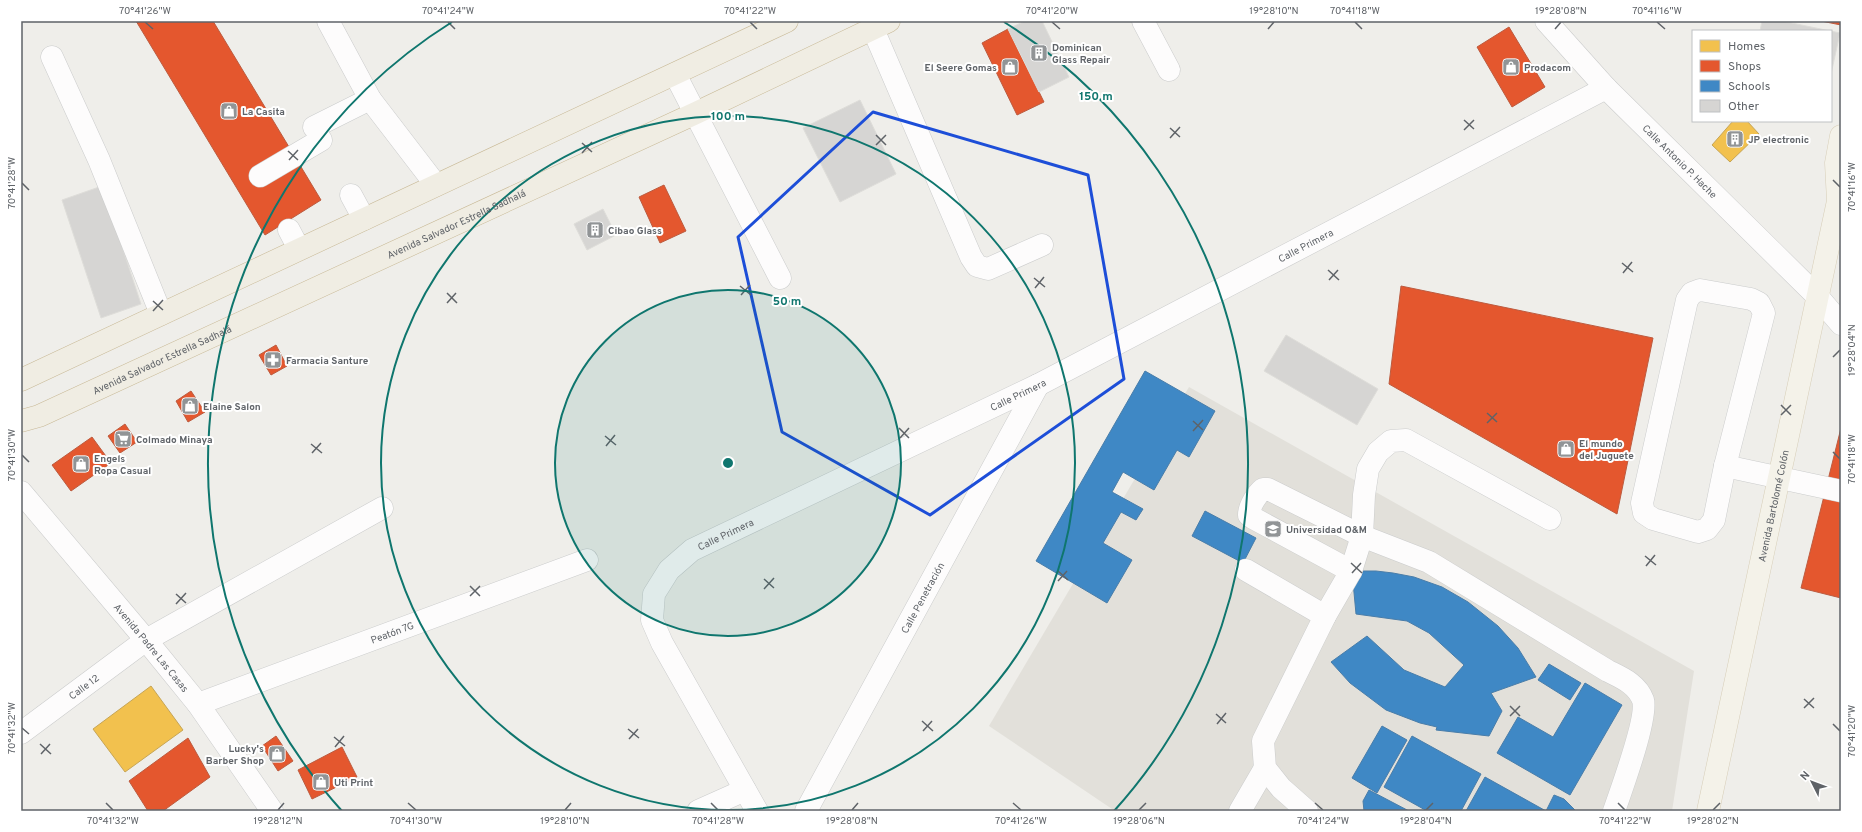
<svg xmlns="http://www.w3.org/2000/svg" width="1862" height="832" viewBox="0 0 1862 832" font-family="Overpass,sans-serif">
	<rect width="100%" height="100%" fill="#efeeea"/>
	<path fill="#e2e0da" d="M 1189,387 L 1694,671 L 1672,811 L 1115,811 L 989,726 Z"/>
	<path fill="#f2c14e" stroke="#c6a556" d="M 1733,121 L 1747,121 L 1759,134 L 1730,162 L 1712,145 Z
		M 151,686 L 183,730 L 125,772 L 93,729 Z"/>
	<path fill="#e4572e" stroke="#bc5b3f" d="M 136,21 L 213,21 L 321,200 L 265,235 Z
		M 1821,21 L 1841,21 L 1841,25 Z
		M 1509,27 L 1545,87 L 1512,107 L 1477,47 Z
		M 1008,29 L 1044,102 L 1017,115 L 982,43 Z
		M 664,185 L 686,231 L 660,243 L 639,197 Z
		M 1401,286 L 1653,338 L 1617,514 L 1389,384 Z
		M 276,345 L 287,366 L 271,375 L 259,355 Z
		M 191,391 L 205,412 L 188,422 L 176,401 Z
		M 125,424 L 137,442 L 120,453 L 108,436 Z
		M 1841,428 L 1841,598 L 1801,588 Z
		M 92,437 L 111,463 L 71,491 L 52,465 Z
		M 276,736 L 293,761 L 278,771 L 262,746 Z
		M 188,738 L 210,777 L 163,811 L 148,811 L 129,781 Z
		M 342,747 L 357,777 L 312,799 L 298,770 Z"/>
	<path fill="#3f88c5" stroke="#497da9" d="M 1145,371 L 1215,411 L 1189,457 L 1177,450 L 1154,490 L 1123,472 L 1112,492 L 1143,509 L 1136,520 L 1121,512 L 1103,543 L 1132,560 L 1107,603 L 1036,561 Z
		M 1205,511 L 1256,538 L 1243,563 L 1192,536 Z
		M 1352,571 L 1376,571 L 1393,573 L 1414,577 L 1442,587 L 1468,602 L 1498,626 L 1518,648 L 1536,677 L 1491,693 L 1502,711 L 1489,736 L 1436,730 L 1437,727 L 1420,723 L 1386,710 L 1350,683 L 1331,662 L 1367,636 L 1404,670 L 1445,687 L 1464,665 L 1429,633 L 1407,621 L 1356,614 Z
		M 1549,664 L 1581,683 L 1570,700 L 1538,680 Z
		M 1585,683 L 1622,705 L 1570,795 L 1497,753 L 1518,717 L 1553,737 Z
		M 1382,726 L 1407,740 L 1377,793 L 1352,778 Z
		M 1412,736 L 1481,774 L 1461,811 L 1427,811 L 1384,787 Z
		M 1485,777 L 1546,811 L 1554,795 L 1564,799 L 1576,811 L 1466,811 Z
		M 1369,790 L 1409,811 L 1364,811 L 1363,801 Z"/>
	<path fill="#d6d5d3" stroke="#deddd9" d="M 1025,21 L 1042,21 L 1069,77 L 1039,92 L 1008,29 Z
		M 1762,21 L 1782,21 L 1840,33 L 1831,74 L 1831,31 L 1760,31 Z
		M 860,100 L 896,174 L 840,202 L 803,128 Z
		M 102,186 L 141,304 L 101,318 L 62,200 Z
		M 603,209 L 616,235 L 587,250 L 574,224 Z
		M 1286,335 L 1378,389 L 1357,425 L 1264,371 Z"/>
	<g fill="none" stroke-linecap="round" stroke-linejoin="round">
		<defs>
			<g id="minor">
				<path d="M 328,21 L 370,99 L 436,185"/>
				<path d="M 1143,21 L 1169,70"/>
				<path id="s1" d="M 1546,21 L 1606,88 L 1818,297 L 1841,324"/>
				<path d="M 873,29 L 971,257 L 977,266 L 988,269 L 1042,245"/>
				<path d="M 52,57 L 99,160 L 161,314"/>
				<path d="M 675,74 L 780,278"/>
				<path d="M 314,127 L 370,99"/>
				<path d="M 260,176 L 321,140"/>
				<path d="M 351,195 L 364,219"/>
				<path d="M 289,230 L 299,249"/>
				<path d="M 1700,290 L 1751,299 L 1759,303 L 1764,313 L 1725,466 L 1714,520 L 1707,529 L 1698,532 L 1653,519 L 1644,513 L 1642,503 L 1687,300 L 1692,293 Z"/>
				<path d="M 1725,466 L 1841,491"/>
				<path id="s2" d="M 21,492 L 146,640 L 198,704 L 272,811"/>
				<path d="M 1246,570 L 1325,616"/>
				<path d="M 1351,571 L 1253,518 L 1249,515 C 1249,506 1257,494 1263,489 L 1268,489 L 1362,536 L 1429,562 L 1608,671 C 1622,678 1637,684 1643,700 C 1648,717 1621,791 1614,811"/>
				<path id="s3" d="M 198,704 L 587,560"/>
				<path id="s4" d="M 21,733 L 146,640 L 382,508"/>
				<path d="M 698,811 L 745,790"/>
				<path id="s5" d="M 757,811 L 662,643 L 652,620 L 654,594 L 669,570 L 692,550 L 1038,385 L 1606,88"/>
				<path id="s6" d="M 806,811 L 1038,385"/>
				<path d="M 1240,811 L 1265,768"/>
				<path d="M 1307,811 L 1281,788 L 1265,768 L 1263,741 L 1325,616 L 1351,571 L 1362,536 L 1364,495 L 1368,469 L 1378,452 L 1391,441 L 1406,440 L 1550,519"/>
			</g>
			<g id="major">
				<path id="s7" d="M 1708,811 L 1838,201 L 1836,163 L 1841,136"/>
			</g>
			<g id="highway">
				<path d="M 21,380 L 787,21"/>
				<path id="s8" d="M 21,421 L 39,416 L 696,113 L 889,21"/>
			</g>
		</defs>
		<use href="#minor" stroke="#cbcccc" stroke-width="23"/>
		<use href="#major" stroke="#d7ceb8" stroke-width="23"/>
		<use href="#highway" stroke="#c8b996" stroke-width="23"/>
		<use href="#minor" stroke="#fdfcfc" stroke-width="22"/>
		<use href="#major" stroke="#f4f2e9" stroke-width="22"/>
		<use href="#highway" stroke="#f0ede3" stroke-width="22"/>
	</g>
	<path fill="none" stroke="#1d4ed8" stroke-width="3" stroke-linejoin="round" d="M 873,112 L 1088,175 L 1124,379 L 930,515 L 782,432 L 738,237 Z"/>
	<path fill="none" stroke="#5f6368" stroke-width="1.5" d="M 145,22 L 153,29M 448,22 L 455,29M 750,22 L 757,29M 1052,22 L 1060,29M 1355,22 L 1362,29M 1657,22 L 1665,29M 1268,29 L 1274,22M 1555,29 L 1561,22M 1464,120 L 1474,129M 1170,128 L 1180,137M 1464,130 L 1474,120M 876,135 L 886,145M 1170,138 L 1180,127M 582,143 L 592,152M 876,145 L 886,135M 288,151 L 298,160M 582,153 L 592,142M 289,160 L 298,150M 1833,180 L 1840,187M 22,183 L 29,190M 1622,263 L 1633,272M 1328,270 L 1339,280M 1623,273 L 1632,262M 1034,278 L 1045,287M 1329,280 L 1338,270M 740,286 L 751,295M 1035,288 L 1044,277M 447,293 L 457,303M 741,295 L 750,285M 153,301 L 163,310M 447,303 L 456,293M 153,311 L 163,300M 1833,357 L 1840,350M 1781,405 L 1791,415M 1487,413 L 1497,422M 1781,415 L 1791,405M 1193,421 L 1203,430M 1487,423 L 1497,413M 899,428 L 909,438M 1193,431 L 1203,420M 605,436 L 616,445M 900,438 L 909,428M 311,444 L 322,453M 606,446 L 615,435M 1833,452 L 1840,459M 312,453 L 321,443M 22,455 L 29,462M 1645,556 L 1656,565M 1351,563 L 1362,573M 1646,566 L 1655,555M 1058,571 L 1068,580M 1352,573 L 1361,563M 764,579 L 774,588M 1058,581 L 1067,571M 470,586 L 480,596M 764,589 L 774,578M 176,594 L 186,603M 470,596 L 480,586M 176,604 L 186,593M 1804,699 L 1814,708M 1510,706 L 1520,716M 1804,708 L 1814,698M 1216,714 L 1226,723M 1510,716 L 1520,706M 922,721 L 933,731M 1217,724 L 1226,713M 1833,724 L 1840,731M 22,728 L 29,734M 628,729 L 639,738M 923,731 L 932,721M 334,737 L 345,746M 629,739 L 638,729M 40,744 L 51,754M 335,747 L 344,736M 41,754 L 50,744M 106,803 L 113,810M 408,803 L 416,810M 711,803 L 718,810M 1013,803 L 1021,810M 1315,803 L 1323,810M 1618,803 L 1625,810M 278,810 L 284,803M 565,810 L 571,803M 852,810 L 858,803M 1139,810 L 1146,803M 1426,810 L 1433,803M 1713,810 L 1720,803"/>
	<circle cx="728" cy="463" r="173" fill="#0f766e" fill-opacity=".12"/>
	<g fill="none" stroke="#0f766e" stroke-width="2">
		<circle cx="728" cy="463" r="173"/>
		<circle cx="728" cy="463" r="347"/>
		<path d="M342 811A520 520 0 0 1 452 22M1004 22A520 520 0 0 1 1114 811"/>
	</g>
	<defs>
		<symbol id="building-square" viewBox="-11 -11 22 22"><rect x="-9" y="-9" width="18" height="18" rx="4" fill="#919496" stroke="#fff"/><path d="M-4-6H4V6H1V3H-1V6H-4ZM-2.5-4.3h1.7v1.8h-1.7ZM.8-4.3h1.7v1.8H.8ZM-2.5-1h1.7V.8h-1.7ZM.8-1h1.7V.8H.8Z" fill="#fff"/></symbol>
		<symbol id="shop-square" viewBox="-11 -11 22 22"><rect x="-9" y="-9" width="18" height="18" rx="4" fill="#919496" stroke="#fff"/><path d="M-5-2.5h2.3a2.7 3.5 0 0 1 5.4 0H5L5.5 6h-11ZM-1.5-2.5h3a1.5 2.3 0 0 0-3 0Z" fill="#fff"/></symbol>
		<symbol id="pharmacy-square" viewBox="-11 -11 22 22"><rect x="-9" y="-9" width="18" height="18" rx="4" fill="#919496" stroke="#fff"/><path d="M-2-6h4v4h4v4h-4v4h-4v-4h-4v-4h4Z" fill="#fff"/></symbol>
		<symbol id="supermarket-square" viewBox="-11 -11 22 22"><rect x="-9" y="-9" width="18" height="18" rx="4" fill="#919496" stroke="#fff"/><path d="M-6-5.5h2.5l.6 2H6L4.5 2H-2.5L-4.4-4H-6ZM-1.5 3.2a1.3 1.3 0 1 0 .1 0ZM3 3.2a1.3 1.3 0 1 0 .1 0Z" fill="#fff"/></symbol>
		<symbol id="university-square" viewBox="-11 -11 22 22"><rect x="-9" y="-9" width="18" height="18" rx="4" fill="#919496" stroke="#fff"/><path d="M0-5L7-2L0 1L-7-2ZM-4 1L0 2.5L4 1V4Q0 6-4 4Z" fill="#fff"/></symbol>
	</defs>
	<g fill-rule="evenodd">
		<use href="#building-square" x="1029" y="43" width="20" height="20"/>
		<use href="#shop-square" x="1000" y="57" width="20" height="20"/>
		<use href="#shop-square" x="1501" y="57" width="20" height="20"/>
		<use href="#shop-square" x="219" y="101" width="20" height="20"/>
		<use href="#building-square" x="1725" y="129" width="20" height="20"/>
		<use href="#building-square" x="585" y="220" width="20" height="20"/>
		<use href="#pharmacy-square" x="263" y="350" width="20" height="20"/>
		<use href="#shop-square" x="180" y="396" width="20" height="20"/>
		<use href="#supermarket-square" x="113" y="429" width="20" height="20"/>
		<use href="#shop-square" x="1556" y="439" width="20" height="20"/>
		<use href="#shop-square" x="71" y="454" width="20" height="20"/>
		<use href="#university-square" x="1263" y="519" width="20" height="20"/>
		<use href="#shop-square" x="267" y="744" width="20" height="20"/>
		<use href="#shop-square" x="311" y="772" width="20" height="20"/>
	</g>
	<g text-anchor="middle" stroke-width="4" stroke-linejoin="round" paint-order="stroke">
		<g font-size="10" font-weight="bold" fill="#5f6368" stroke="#fff" text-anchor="start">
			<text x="1052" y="51">Dominican<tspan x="1052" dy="12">Glass Repair</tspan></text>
			<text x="997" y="71" text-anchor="end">El Seere Gomas</text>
			<text x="1524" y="71">Prodacom</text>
			<text x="242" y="115">La Casita</text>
			<text x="1748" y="143">JP electronic</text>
			<text x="608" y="234">Cibao Glass</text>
			<text x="286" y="364">Farmacia Santure</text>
			<text x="203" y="410">Elaine Salon</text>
			<text x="136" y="443">Colmado Minaya</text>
			<text x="1579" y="447">El mundo<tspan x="1579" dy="12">del Juguete</tspan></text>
			<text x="94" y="462">Engels<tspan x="94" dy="12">Ropa Casual</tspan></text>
			<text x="1286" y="533">Universidad O&amp;M</text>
			<text x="264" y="752" text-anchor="end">Lucky's<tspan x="264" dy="12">Barber Shop</tspan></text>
			<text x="334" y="786">Uti Print</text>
		</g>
		<g font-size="10" fill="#5f6368" stroke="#fff">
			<text dy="4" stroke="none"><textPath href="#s1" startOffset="194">Calle Antonio P. Hache</textPath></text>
			<text dy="4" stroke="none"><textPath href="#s8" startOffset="478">Avenida Salvador Estrella Sadhalá</textPath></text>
			<text dy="4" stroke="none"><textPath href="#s5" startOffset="988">Calle Primera</textPath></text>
			<text dy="4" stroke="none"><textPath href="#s8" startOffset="154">Avenida Salvador Estrella Sadhalá</textPath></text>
			<text dy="4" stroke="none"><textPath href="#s5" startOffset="664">Calle Primera</textPath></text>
			<text dy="4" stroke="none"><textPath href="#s7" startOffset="312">Avenida Bartolomé Colón</textPath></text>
			<text dy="4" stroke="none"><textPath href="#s5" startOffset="340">Calle Primera</textPath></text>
			<text dy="4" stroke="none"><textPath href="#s6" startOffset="243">Calle Penetración</textPath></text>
			<text dy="4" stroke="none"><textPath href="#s3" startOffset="207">Peatón 7G</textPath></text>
			<text dy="4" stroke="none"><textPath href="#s2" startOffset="203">Avenida Padre Las Casas</textPath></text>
			<text dy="4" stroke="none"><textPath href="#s4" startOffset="78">Calle 12</textPath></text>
		</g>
	</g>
	<circle cx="728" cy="463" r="6" fill="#0f766e" stroke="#fff" stroke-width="2"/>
	<g font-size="12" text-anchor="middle" font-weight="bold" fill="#0f766e" stroke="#fff" stroke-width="4" stroke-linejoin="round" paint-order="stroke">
		<text x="1096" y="100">150 m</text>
		<text x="728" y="120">100 m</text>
		<text x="787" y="305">50 m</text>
	</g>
	<rect width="1862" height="832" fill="none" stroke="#ffffff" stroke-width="44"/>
	<rect x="1692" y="30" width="140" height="92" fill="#ffffff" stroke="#bfc1c3"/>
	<rect x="1700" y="40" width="20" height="12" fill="#f2c14e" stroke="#bfc1c3"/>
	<text x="1728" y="50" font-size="12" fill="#5f6368">Homes</text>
	<rect x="1700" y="60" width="20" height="12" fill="#e4572e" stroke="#bfc1c3"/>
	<text x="1728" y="70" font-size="12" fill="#5f6368">Shops</text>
	<rect x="1700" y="80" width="20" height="12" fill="#3f88c5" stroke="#bfc1c3"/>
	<text x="1728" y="90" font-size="12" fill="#5f6368">Schools</text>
	<rect x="1700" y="100" width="20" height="12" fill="#d6d5d3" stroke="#bfc1c3"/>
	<text x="1728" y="110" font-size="12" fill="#5f6368">Other</text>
	<g transform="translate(1812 782) rotate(312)" stroke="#ffffff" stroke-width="3" paint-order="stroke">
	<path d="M0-3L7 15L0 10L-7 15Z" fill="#5f6368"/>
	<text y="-6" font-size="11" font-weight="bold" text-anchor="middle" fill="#5f6368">N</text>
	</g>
	<rect x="22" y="22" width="1818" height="788" fill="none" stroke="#5f6368" stroke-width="1.5"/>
	<g font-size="10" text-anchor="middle" fill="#5f6368">
		<text x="145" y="14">70°41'26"W</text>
		<text x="448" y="14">70°41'24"W</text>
		<text x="750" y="14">70°41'22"W</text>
		<text x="1052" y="14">70°41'20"W</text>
		<text x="1274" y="14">19°28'10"N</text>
		<text x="1355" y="14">70°41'18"W</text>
		<text x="1561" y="14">19°28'08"N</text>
		<text x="1657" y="14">70°41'16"W</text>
		<text transform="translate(11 183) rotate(-90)" y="4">70°41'28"W</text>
		<text transform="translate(1851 187) rotate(-90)" y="4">70°41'16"W</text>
		<text transform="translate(1851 350) rotate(-90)" y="4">19°28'04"N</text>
		<text transform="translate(11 455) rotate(-90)" y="4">70°41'30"W</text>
		<text transform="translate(1851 459) rotate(-90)" y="4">70°41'18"W</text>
		<text transform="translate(11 728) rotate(-90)" y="4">70°41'32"W</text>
		<text transform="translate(1851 731) rotate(-90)" y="4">70°41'20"W</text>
		<text x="113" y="824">70°41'32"W</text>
		<text x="278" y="824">19°28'12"N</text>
		<text x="416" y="824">70°41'30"W</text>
		<text x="565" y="824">19°28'10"N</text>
		<text x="718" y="824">70°41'28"W</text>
		<text x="852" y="824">19°28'08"N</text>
		<text x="1021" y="824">70°41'26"W</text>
		<text x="1139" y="824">19°28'06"N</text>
		<text x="1323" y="824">70°41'24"W</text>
		<text x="1426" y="824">19°28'04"N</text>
		<text x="1625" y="824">70°41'22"W</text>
		<text x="1713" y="824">19°28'02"N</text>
	</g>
</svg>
